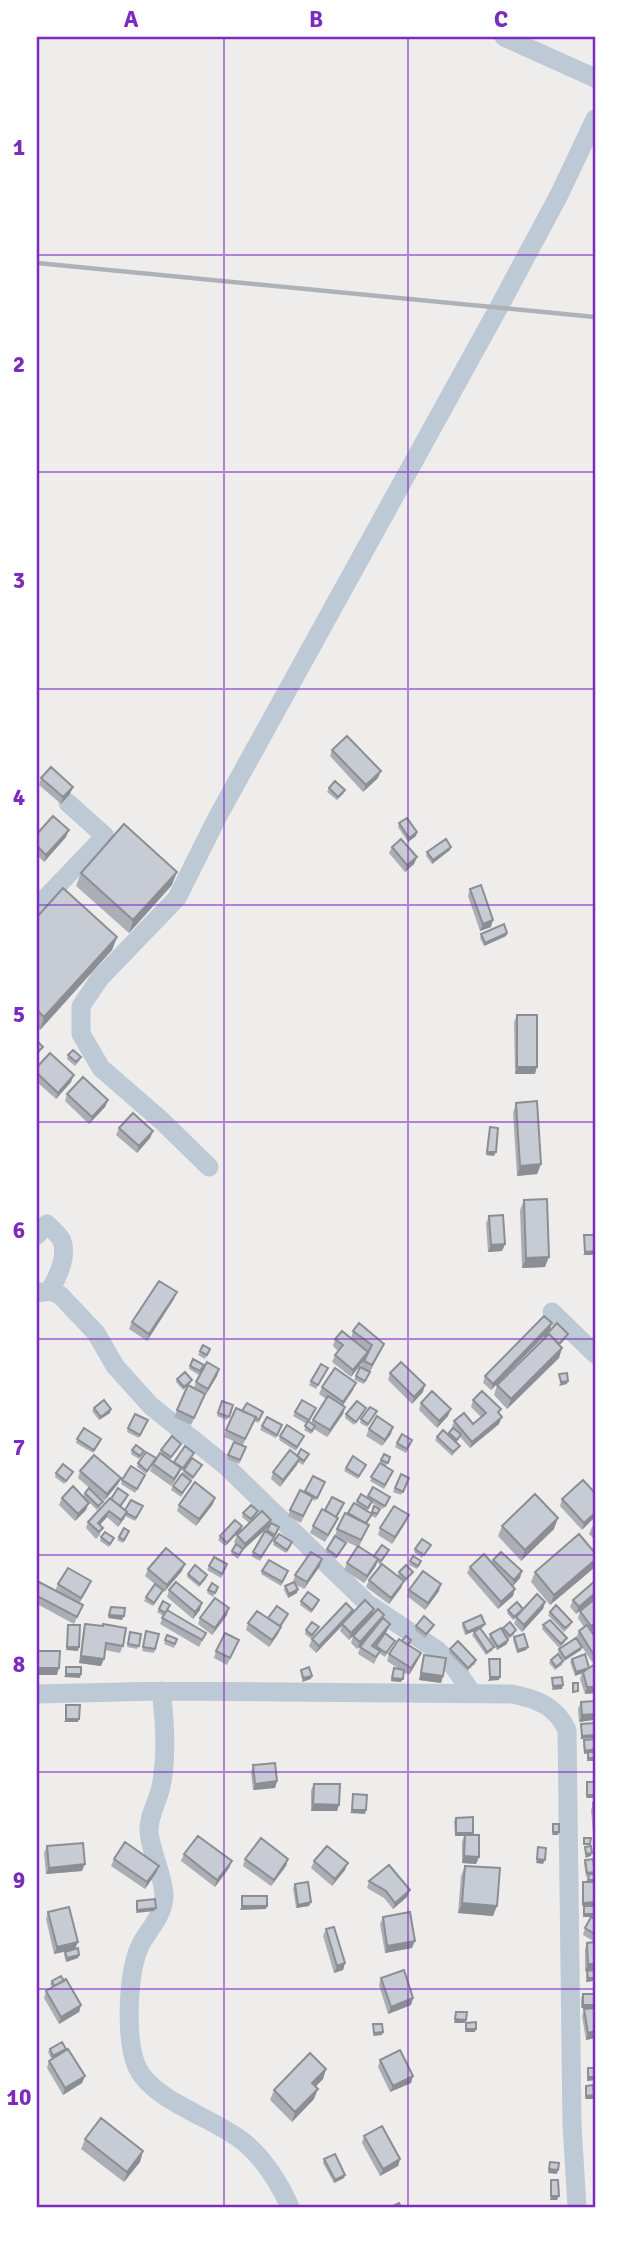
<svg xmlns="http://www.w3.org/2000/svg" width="632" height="2244" viewBox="0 0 632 2244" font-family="Signika,sans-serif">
	<rect width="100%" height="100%" fill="#efecec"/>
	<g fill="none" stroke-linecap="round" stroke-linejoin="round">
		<path stroke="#bdc9d4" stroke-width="19" d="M 504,37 L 595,78
			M 37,907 L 105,836 L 68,803
			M 209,1167 L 162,1121 L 101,1068 L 81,1034 L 81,1006 L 100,978 L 177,898 L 218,816 L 499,307 L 559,195 L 595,119
			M 37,1235 L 47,1224 C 51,1229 60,1235 62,1241 C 68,1257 57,1277 50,1291
			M 37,1293 L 50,1291 L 60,1295 L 96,1333 L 115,1366 L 151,1406 L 226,1466 L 368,1604 L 437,1650 L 452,1664 L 472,1693
			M 552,1312 L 595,1354
			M 161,1691 C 165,1721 167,1751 162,1781 C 160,1799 148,1814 149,1832 C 151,1853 163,1874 164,1895 C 164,1914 151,1927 142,1942 C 127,1969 125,2039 137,2067 C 153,2102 216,2118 245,2143 C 266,2161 279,2182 290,2207
			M 37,1694 L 161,1691 L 512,1694 C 537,1699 556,1706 567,1730 L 572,2125 L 577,2207"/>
		<path stroke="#adb2b8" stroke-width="4.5" d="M 37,263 L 595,317"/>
	</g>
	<path fill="#abafb5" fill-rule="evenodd" d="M 332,750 L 378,778 L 363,792 L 330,756 Z
		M 41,778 L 70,794 L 61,804 L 39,785 Z
		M 329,788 L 344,793 L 337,800 L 327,792 Z
		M 399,823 L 416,836 L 408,842 L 398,827 Z
		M 37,834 L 66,837 L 44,862 L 37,855 Z
		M 392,847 L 417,857 L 414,864 L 405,872 L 389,853 Z
		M 451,847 L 450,850 L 432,864 L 426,856 L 427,852 Z
		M 81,873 L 172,885 L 129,933 L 76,886 Z
		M 470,889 L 491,927 L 480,931 L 468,896 Z
		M 37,917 L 117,937 L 112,950 L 40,1030 L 37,1027 Z
		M 507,933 L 506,936 L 484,946 L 480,938 L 481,934 Z
		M 517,1015 L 535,1074 L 515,1074 L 514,1022 Z
		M 68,1055 L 80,1060 L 75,1066 L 67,1059 Z
		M 37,1067 L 71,1082 L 56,1099 L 37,1082 Z
		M 67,1094 L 108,1100 L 105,1107 L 89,1124 L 65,1101 Z
		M 516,1103 L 541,1164 L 537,1174 L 517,1176 L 513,1113 Z
		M 119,1128 L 153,1131 L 150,1138 L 137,1153 L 116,1135 Z
		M 524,1200 L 545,1267 L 522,1268 L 520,1210 Z
		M 489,1216 L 505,1244 L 502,1251 L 488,1252 L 486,1223 Z
		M 174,1299 L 147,1341 L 129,1329 L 132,1322 Z
		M 550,1330 L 491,1390 L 483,1383 L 485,1376 Z
		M 353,1331 L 384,1344 L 364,1384 L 354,1380 L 363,1361 L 351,1377 L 332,1362 L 335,1355 L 338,1351 L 333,1346 L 335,1339 L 351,1338 ZM 354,1341 L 369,1352 L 366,1355 Z
		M 546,1335 L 567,1337 L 560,1345 L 562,1348 L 559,1358 L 507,1409 L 494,1395 L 497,1385 Z
		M 210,1349 L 205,1359 L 198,1355 L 200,1351 Z
		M 193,1359 L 203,1368 L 199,1375 L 189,1369 Z
		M 219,1369 L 217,1376 L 205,1396 L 191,1425 L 174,1417 L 188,1386 L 183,1390 L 176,1382 L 177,1379 L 191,1383 L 188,1385 L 194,1388 L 196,1382 Z
		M 326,1372 L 316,1389 L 309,1385 L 311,1381 Z
		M 390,1373 L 423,1392 L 412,1404 L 388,1380 Z
		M 356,1383 L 353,1390 L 343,1405 L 345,1407 L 343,1414 L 327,1437 L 314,1429 L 311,1434 L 304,1430 L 307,1424 L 293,1416 L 295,1412 L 315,1411 L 309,1422 L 311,1423 L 326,1399 L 319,1394 L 322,1387 Z
		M 473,1400 L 501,1409 L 499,1414 L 499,1424 L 470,1448 L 460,1437 L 456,1442 L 458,1449 L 452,1456 L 435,1440 L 437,1437 L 448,1435 L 452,1428 L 452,1427 L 454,1421 L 473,1424 L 481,1417 L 471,1407 Z
		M 222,1401 L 233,1405 L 227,1420 L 217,1416 Z
		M 421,1403 L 448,1416 L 437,1428 L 419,1410 Z
		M 94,1408 L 110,1413 L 99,1420 L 92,1411 Z
		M 366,1408 L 364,1412 L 354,1425 L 345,1418 L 346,1414 Z
		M 242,1411 L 263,1412 L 258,1423 L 254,1421 L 243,1445 L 246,1447 L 239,1464 L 227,1459 L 234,1442 L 243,1445 L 224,1437 L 226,1430 Z
		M 377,1411 L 367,1427 L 360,1423 L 361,1419 Z
		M 148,1420 L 139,1438 L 127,1432 L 128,1428 Z
		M 282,1425 L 276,1438 L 260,1430 L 262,1426 Z
		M 369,1429 L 391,1434 L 382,1446 L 366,1436 Z
		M 280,1436 L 304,1436 L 296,1451 L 279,1440 Z
		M 77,1439 L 100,1443 L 93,1453 L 76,1443 Z
		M 397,1443 L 411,1443 L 406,1453 L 395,1447 Z
		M 181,1444 L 180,1447 L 170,1460 L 174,1463 L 192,1456 L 182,1471 L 180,1470 L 171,1486 L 150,1471 L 152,1466 L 146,1474 L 137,1467 L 138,1463 L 156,1458 L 160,1454 L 161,1450 Z
		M 132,1450 L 144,1451 L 139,1459 L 131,1454 Z
		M 309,1454 L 303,1465 L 298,1462 L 280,1487 L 271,1479 L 273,1472 L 297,1456 Z
		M 384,1454 L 390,1457 L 386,1466 L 392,1474 L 384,1489 L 370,1481 Z
		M 202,1465 L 192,1480 L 182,1474 L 184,1470 Z
		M 366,1465 L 358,1479 L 344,1471 L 346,1468 Z
		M 80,1471 L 118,1484 L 104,1501 L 78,1478 Z
		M 56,1473 L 71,1475 L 64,1484 L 55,1477 Z
		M 401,1474 L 409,1478 L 401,1495 L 393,1492 Z
		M 145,1475 L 135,1493 L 121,1484 L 122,1480 Z
		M 313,1476 L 324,1486 L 315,1501 L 312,1499 L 301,1523 L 288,1516 L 290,1510 L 304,1492 Z
		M 191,1481 L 181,1497 L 171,1490 L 173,1486 Z
		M 373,1487 L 388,1500 L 383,1509 L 372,1503 L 367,1511 L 371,1514 L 374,1506 L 380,1509 L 376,1518 L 371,1516 L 367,1524 L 369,1525 L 359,1547 L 374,1557 L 389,1550 L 380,1565 L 377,1562 L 364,1583 L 344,1570 L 347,1563 L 358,1547 L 338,1538 L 346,1543 L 336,1559 L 325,1552 L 335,1536 L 337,1529 L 354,1503 L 356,1504 L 357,1501 L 367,1498 Z
		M 85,1493 L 101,1506 L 97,1510 L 83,1496 Z
		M 595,1493 L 582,1530 L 560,1506 L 562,1499 Z
		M 62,1498 L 86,1510 L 75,1521 L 59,1505 Z
		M 127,1498 L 121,1507 L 125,1510 L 141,1510 L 135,1521 L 125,1516 L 118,1527 L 107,1517 L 100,1525 L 100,1535 L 96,1539 L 86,1528 L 88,1522 Z
		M 213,1504 L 196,1526 L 177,1511 L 179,1505 Z
		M 343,1507 L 337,1517 L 335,1525 L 325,1542 L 310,1533 L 313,1526 L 325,1511 Z
		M 258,1511 L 256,1514 L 249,1523 L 271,1520 L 268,1527 L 242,1551 L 238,1559 L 231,1554 L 232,1551 L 238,1546 L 234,1542 L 237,1535 L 249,1523 L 242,1517 L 243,1513 Z
		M 406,1522 L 392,1544 L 378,1535 L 380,1528 Z
		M 271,1523 L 278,1530 L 260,1561 L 251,1556 Z
		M 595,1523 L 595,1540 L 589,1534 L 592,1527 Z
		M 242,1526 L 241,1530 L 225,1546 L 218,1540 L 220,1536 Z
		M 502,1526 L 554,1529 L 521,1561 L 498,1536 Z
		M 128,1535 L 123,1543 L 117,1540 L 119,1537 Z
		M 101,1537 L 114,1538 L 109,1547 L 100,1541 Z
		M 274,1541 L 291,1546 L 286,1553 L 273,1545 Z
		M 431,1545 L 422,1558 L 414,1552 L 415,1549 Z
		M 493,1560 L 522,1571 L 520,1578 L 513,1586 L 513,1596 L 498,1609 L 467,1573 L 470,1567 L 492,1563 Z
		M 410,1561 L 421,1561 L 417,1569 L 409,1565 Z
		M 209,1566 L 226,1568 L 221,1578 L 207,1570 Z
		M 320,1566 L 304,1589 L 295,1584 L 298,1589 L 297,1593 L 288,1598 L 284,1590 L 285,1586 L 293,1582 L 295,1575 Z
		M 595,1567 L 550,1605 L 531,1582 L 535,1572 Z
		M 148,1569 L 182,1571 L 164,1592 L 163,1591 L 153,1606 L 144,1601 L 146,1597 L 156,1585 L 145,1576 Z
		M 262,1571 L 287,1575 L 281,1586 L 261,1574 Z
		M 399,1572 L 413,1572 L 411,1575 L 405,1582 L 404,1581 L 401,1588 L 389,1604 L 366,1587 L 369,1580 L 398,1576 Z
		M 188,1574 L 207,1575 L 206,1579 L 199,1587 L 187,1577 Z
		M 37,1581 L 55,1591 L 58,1584 L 88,1588 L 79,1603 L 83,1605 L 74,1624 L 37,1604 Z
		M 595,1581 L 576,1614 L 570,1607 L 573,1600 Z
		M 218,1587 L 213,1597 L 207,1593 L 208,1590 Z
		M 169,1590 L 200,1610 L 193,1619 L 167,1597 Z
		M 409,1590 L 439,1591 L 425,1610 L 407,1596 Z
		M 595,1599 L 595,1660 L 592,1662 L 576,1638 L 579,1631 L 584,1627 L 578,1618 L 580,1611 Z
		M 301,1601 L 318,1604 L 311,1613 L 300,1605 Z
		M 545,1602 L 543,1609 L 522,1632 L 514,1624 L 516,1618 L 513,1620 L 507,1613 L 508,1610 L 523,1609 Z
		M 159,1609 L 168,1611 L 206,1633 L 199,1647 L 160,1624 L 163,1616 L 157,1612 Z
		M 374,1609 L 372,1616 L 349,1640 L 340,1631 L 342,1626 L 316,1653 L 309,1646 L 312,1639 L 351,1615 Z
		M 550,1612 L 571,1625 L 564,1632 L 548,1615 Z
		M 227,1615 L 212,1635 L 198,1624 L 200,1618 Z
		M 384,1615 L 382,1620 L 387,1631 L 374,1647 L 375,1648 L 376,1646 L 395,1641 L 385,1657 L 379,1653 L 374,1664 L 358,1654 L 360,1647 L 374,1630 L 357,1649 L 351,1643 L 353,1636 Z
		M 287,1617 L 281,1627 L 278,1634 L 269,1647 L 246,1630 L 248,1623 L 268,1618 Z
		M 463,1623 L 483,1627 L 481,1628 L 494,1647 L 492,1651 L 486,1655 L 472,1635 L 475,1631 L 465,1635 L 462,1626 Z
		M 85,1624 L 123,1646 L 120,1653 L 105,1650 L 101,1666 L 79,1663 L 83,1630 Z
		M 543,1625 L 565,1642 L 559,1648 L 542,1629 Z
		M 416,1626 L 433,1628 L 425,1638 L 415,1630 Z
		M 319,1627 L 311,1639 L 305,1634 L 306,1630 Z
		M 503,1628 L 515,1634 L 508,1639 L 507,1644 L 497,1650 L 489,1638 L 490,1634 L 502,1631 Z
		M 146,1631 L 155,1649 L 154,1653 L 142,1651 Z
		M 130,1632 L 139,1646 L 137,1649 L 127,1647 Z
		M 167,1635 L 177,1639 L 174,1648 L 164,1644 Z
		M 514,1637 L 528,1647 L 526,1650 L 517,1653 L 513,1640 Z
		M 411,1640 L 409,1645 L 421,1653 L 418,1660 L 409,1675 L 403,1672 L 401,1682 L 391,1681 L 394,1668 L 399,1669 L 387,1661 L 389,1654 L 402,1641 Z
		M 236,1647 L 227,1665 L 214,1658 L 216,1651 Z
		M 582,1647 L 581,1650 L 564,1661 L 558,1652 L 559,1649 Z
		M 450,1649 L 476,1660 L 475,1664 L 467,1671 L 449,1653 Z
		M 424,1655 L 443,1676 L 441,1683 L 419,1680 L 422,1662 Z
		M 572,1659 L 589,1668 L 595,1693 L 585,1694 L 580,1679 L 582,1673 L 575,1676 L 570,1662 Z
		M 551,1660 L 563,1661 L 562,1665 L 555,1670 L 549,1663 Z
		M 595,1701 L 579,1722 L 578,1709 L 581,1702 Z
		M 584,1740 L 594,1761 L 587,1761 L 588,1753 L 584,1754 L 583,1744 Z
		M 253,1765 L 277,1781 L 275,1788 L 253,1790 L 251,1772 Z
		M 314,1784 L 339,1805 L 337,1811 L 311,1811 L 311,1790 Z
		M 593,1803 L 595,1803 L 595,1854 L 594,1847 L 594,1844 L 591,1810 Z
		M 456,1818 L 473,1833 L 472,1835 L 479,1857 L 476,1864 L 462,1863 L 462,1842 L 464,1836 L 455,1836 L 454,1821 Z
		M 47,1846 L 82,1871 L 46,1874 L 44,1853 Z
		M 184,1854 L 232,1861 L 229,1868 L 215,1887 L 181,1861 Z
		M 114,1859 L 156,1873 L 145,1889 L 111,1866 Z
		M 245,1859 L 288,1859 L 286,1866 L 271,1886 L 243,1866 Z
		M 585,1860 L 594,1874 L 595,1874 L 595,1903 L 594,1906 L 586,1906 L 594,1914 L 592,1917 L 583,1917 L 584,1906 L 582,1906 L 582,1886 L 583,1882 L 587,1882 L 588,1876 L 586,1877 L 584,1863 Z
		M 314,1861 L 345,1870 L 332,1886 L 311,1868 Z
		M 465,1866 L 493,1916 L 458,1913 L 461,1876 Z
		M 369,1881 L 407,1897 L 393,1909 L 384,1898 L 367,1888 Z
		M 295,1884 L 311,1902 L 309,1906 L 296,1908 L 293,1888 Z
		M 48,1912 L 79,1955 L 78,1958 L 66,1962 L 64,1955 L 65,1952 L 69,1951 L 54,1954 L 46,1919 Z
		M 383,1917 L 412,1948 L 385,1953 L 380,1924 Z
		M 595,1919 L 595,1942 L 583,1935 L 585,1928 Z
		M 326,1929 L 345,1963 L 343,1970 L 334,1973 L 323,1936 Z
		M 587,1943 L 594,1978 L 593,1981 L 586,1982 L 586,1975 L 588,1971 L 585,1971 L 585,1949 Z
		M 381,1978 L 413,1998 L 411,2005 L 388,2014 L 379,1985 Z
		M 52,1981 L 63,1981 L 81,2005 L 79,2012 L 59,2024 L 44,1998 L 46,1991 L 52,1987 L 50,1984 Z
		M 595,1981 L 595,2038 L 586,2040 L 582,2016 L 584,2009 L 592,2008 L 581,2008 L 581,1998 L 583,1994 L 595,1994 Z
		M 50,2049 L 65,2052 L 85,2076 L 82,2083 L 63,2095 L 47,2068 L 49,2061 L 52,2060 L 48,2052 Z
		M 380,2060 L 413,2076 L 411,2083 L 390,2092 L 378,2067 Z
		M 588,2068 L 595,2068 L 595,2096 L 594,2084 L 595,2080 L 587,2081 L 587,2071 Z
		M 326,2069 L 323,2079 L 316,2086 L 314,2099 L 292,2122 L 270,2100 L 274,2090 Z
		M 364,2136 L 400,2159 L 398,2166 L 380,2176 L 362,2143 Z
		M 85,2139 L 143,2151 L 140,2162 L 124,2182 L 81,2149 Z
		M 324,2159 L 344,2178 L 334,2183 L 323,2163 Z"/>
	<path fill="#8b8e94" d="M 381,771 L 378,778 L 363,792 L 366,785 Z
		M 73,787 L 70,794 L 61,804 L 63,797 Z
		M 69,830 L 66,837 L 44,862 L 46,855 Z
		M 417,832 L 416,836 L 408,842 L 409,838 Z
		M 451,847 L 450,850 L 432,864 L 433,860 Z
		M 417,857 L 414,864 L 405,872 L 407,865 Z
		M 177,872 L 172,885 L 129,933 L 133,920 Z
		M 493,920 L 491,927 L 480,931 L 483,924 Z
		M 507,933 L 506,936 L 484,946 L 485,943 Z
		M 117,937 L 112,950 L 40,1030 L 44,1017 Z
		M 517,1067 L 537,1067 L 535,1074 L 515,1074 Z
		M 74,1075 L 71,1082 L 56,1099 L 58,1093 Z
		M 108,1100 L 105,1107 L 89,1124 L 92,1117 Z
		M 153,1131 L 150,1138 L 137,1153 L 139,1146 Z
		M 487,1152 L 496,1152 L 494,1156 L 486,1155 Z
		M 541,1164 L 537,1174 L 517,1176 L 520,1166 Z
		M 505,1244 L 502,1251 L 488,1252 L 491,1245 Z
		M 595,1251 L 595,1255 L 583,1255 L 585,1252 Z
		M 549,1257 L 545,1267 L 522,1268 L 526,1258 Z
		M 177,1292 L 174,1299 L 147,1341 L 149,1334 Z
		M 552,1323 L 550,1330 L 491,1390 L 493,1384 Z
		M 384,1344 L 381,1351 L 369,1372 L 372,1365 Z
		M 562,1348 L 559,1358 L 507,1409 L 511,1399 Z
		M 368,1352 L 365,1359 L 351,1377 L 353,1370 Z
		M 219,1369 L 217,1376 L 205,1396 L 208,1389 Z
		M 568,1381 L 567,1384 L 559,1386 L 561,1382 Z
		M 356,1383 L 353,1390 L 341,1408 L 343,1402 Z
		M 425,1385 L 423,1392 L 412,1404 L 414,1397 Z
		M 345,1407 L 343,1414 L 327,1437 L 330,1430 Z
		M 111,1409 L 110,1413 L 99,1420 L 101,1417 Z
		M 451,1409 L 448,1416 L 437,1428 L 439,1421 Z
		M 502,1417 L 499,1424 L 470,1448 L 472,1442 Z
		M 393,1427 L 391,1434 L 382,1446 L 385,1440 Z
		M 300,1458 L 297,1465 L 280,1487 L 283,1480 Z
		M 181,1468 L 179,1474 L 171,1486 L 174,1479 Z
		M 121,1478 L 118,1484 L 104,1501 L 107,1494 Z
		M 215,1498 L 213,1504 L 196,1526 L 199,1519 Z
		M 89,1503 L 86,1510 L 75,1521 L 78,1514 Z
		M 109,1511 L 107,1517 L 95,1530 L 98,1523 Z
		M 127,1512 L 124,1519 L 118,1527 L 121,1520 Z
		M 595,1513 L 595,1517 L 582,1530 L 584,1523 Z
		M 409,1515 L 406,1522 L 392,1544 L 395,1537 Z
		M 558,1518 L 554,1529 L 521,1561 L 525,1550 Z
		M 271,1520 L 268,1527 L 242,1551 L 245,1544 Z
		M 242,1526 L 241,1530 L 225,1546 L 227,1543 Z
		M 322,1559 L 320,1566 L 304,1589 L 307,1582 Z
		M 378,1559 L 376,1566 L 364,1583 L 367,1576 Z
		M 595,1560 L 595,1567 L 550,1605 L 554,1595 Z
		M 185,1564 L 182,1571 L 164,1592 L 167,1585 Z
		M 522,1571 L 520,1578 L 512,1587 L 514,1580 Z
		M 91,1581 L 88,1588 L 78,1605 L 81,1598 Z
		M 404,1581 L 401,1588 L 389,1604 L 391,1598 Z
		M 441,1584 L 439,1591 L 425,1610 L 428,1603 Z
		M 298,1589 L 297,1593 L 288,1598 L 289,1594 Z
		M 515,1589 L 513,1596 L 498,1609 L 501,1602 Z
		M 595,1593 L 595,1598 L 576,1614 L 579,1607 Z
		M 545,1602 L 543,1609 L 522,1632 L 524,1625 Z
		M 202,1603 L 200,1610 L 193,1619 L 195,1612 Z
		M 229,1608 L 227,1615 L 212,1635 L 215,1628 Z
		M 374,1609 L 372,1616 L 349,1640 L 351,1633 Z
		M 353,1610 L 350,1617 L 316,1653 L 319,1646 Z
		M 109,1615 L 124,1616 L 122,1620 L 108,1618 Z
		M 384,1615 L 381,1622 L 357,1649 L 360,1642 Z
		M 595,1623 L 595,1628 L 589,1633 L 591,1626 Z
		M 390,1624 L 387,1631 L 369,1653 L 372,1646 Z
		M 485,1624 L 483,1627 L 465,1635 L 467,1632 Z
		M 281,1627 L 278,1634 L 269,1647 L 272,1640 Z
		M 508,1640 L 507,1644 L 497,1650 L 498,1647 Z
		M 67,1647 L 79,1647 L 78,1651 L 66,1650 Z
		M 528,1647 L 526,1650 L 517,1653 L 518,1650 Z
		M 582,1647 L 581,1650 L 564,1661 L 565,1658 Z
		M 421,1653 L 418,1660 L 409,1675 L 411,1668 Z
		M 81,1656 L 104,1659 L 101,1666 L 79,1663 Z
		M 37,1668 L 59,1668 L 57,1675 L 37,1675 Z
		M 589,1668 L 588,1671 L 575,1676 L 576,1672 Z
		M 421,1673 L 443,1676 L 441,1683 L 419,1680 Z
		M 66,1674 L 81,1674 L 80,1678 L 64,1677 Z
		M 312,1676 L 311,1679 L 302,1682 L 303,1678 Z
		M 490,1677 L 500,1677 L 499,1680 L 488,1681 Z
		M 392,1678 L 403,1679 L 401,1682 L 391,1681 Z
		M 563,1685 L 562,1689 L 552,1690 L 553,1686 Z
		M 587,1687 L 595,1687 L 595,1693 L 585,1694 Z
		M 595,1714 L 595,1720 L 579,1722 L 582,1715 Z
		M 66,1719 L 79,1719 L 78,1722 L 64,1722 Z
		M 595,1735 L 595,1738 L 580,1739 L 582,1736 Z
		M 595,1749 L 595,1752 L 584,1754 L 585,1751 Z
		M 588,1758 L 595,1758 L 594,1761 L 587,1761 Z
		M 277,1781 L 275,1788 L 253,1790 L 255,1784 Z
		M 587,1795 L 595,1795 L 595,1798 L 586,1798 Z
		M 313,1804 L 339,1805 L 337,1811 L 311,1811 Z
		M 352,1810 L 366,1810 L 365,1814 L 350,1813 Z
		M 553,1832 L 559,1832 L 558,1835 L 552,1835 Z
		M 456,1833 L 473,1833 L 472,1836 L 455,1836 Z
		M 592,1853 L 591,1856 L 585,1858 L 586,1854 Z
		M 464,1856 L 479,1857 L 476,1864 L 462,1863 Z
		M 288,1859 L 286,1866 L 271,1886 L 274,1880 Z
		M 537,1859 L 545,1860 L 543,1864 L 536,1863 Z
		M 232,1861 L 229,1868 L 215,1887 L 217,1880 Z
		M 348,1863 L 345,1870 L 332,1886 L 335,1879 Z
		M 85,1864 L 82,1871 L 46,1874 L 49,1868 Z
		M 159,1866 L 156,1873 L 145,1889 L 147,1882 Z
		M 410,1890 L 407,1897 L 393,1909 L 395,1903 Z
		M 311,1902 L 309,1906 L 296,1908 L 298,1905 Z
		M 595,1902 L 594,1906 L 582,1906 L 583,1903 Z
		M 462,1903 L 497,1906 L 493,1916 L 458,1913 Z
		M 242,1906 L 267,1906 L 266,1909 L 240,1910 Z
		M 156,1908 L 154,1911 L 136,1913 L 137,1910 Z
		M 584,1914 L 594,1914 L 592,1917 L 583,1917 Z
		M 415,1941 L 412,1948 L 385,1953 L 387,1946 Z
		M 78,1942 L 75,1949 L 54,1954 L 57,1947 Z
		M 79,1955 L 78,1958 L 66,1962 L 67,1958 Z
		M 345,1963 L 343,1970 L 334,1973 L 337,1966 Z
		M 588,1964 L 595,1964 L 595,1971 L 585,1971 Z
		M 588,1978 L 594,1978 L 593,1981 L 586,1982 Z
		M 413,1998 L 411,2005 L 388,2014 L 391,2007 Z
		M 81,2005 L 79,2012 L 59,2024 L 61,2017 Z
		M 583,2005 L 595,2005 L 595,2008 L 581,2008 Z
		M 455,2019 L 466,2020 L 465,2023 L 454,2023 Z
		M 466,2029 L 476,2029 L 475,2032 L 465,2032 Z
		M 595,2031 L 595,2038 L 586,2040 L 588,2033 Z
		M 383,2032 L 382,2035 L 373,2036 L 374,2033 Z
		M 326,2069 L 323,2079 L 309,2093 L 312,2083 Z
		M 85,2076 L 82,2083 L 63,2095 L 65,2088 Z
		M 413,2076 L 411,2083 L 390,2092 L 393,2086 Z
		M 588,2077 L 595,2077 L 595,2080 L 587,2081 Z
		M 318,2089 L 314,2099 L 292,2122 L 295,2112 Z
		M 594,2095 L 593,2099 L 585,2099 L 586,2096 Z
		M 143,2151 L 140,2162 L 124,2182 L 127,2172 Z
		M 400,2159 L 398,2166 L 380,2176 L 383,2169 Z
		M 549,2169 L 558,2170 L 557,2174 L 548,2173 Z
		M 345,2175 L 344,2178 L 334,2183 L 335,2180 Z
		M 551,2196 L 559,2196 L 557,2200 L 550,2200 Z"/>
	<path fill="#c7cbd3" stroke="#8b8e94" stroke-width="2" d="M 347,736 L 381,771 L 366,785 L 332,750 Z
		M 51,767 L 73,787 L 63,797 L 41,778 Z
		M 335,781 L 345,790 L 338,797 L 329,788 Z
		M 53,816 L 69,830 L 46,855 L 37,846 L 37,834 Z
		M 407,818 L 417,832 L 409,838 L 399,823 Z
		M 124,824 L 177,872 L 133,920 L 81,873 Z
		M 401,839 L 417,857 L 407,865 L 392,847 Z
		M 446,839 L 451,847 L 433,860 L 427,852 Z
		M 481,885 L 493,920 L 483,924 L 470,889 Z
		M 63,888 L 117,937 L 44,1017 L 37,1010 L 37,917 Z
		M 504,924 L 507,933 L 485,943 L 481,934 Z
		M 517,1015 L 537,1015 L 537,1067 L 517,1067 Z
		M 37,1041 L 43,1047 L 37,1053 Z
		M 73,1050 L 81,1057 L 76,1062 L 68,1055 Z
		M 50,1053 L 74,1075 L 58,1093 L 37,1073 L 37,1067 Z
		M 83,1077 L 108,1100 L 92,1117 L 67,1094 Z
		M 537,1101 L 541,1164 L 520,1166 L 516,1103 Z
		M 133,1113 L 153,1131 L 139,1146 L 119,1128 Z
		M 490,1127 L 498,1128 L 496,1152 L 487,1152 Z
		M 547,1199 L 549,1257 L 526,1258 L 524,1200 Z
		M 503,1215 L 505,1244 L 491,1245 L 489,1216 Z
		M 584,1235 L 595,1235 L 595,1251 L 585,1252 Z
		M 159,1281 L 177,1292 L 149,1334 L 132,1322 Z
		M 544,1316 L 552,1323 L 493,1384 L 485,1376 Z
		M 359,1323 L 384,1344 L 372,1365 L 364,1361 L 372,1345 L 353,1331 Z
		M 557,1323 L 568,1334 L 559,1344 L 549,1334 L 546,1335 Z
		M 342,1331 L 368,1352 L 353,1370 L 335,1355 L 343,1345 L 335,1339 Z
		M 549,1334 L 562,1348 L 511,1399 L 497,1385 Z
		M 203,1345 L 210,1349 L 207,1355 L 200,1351 Z
		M 193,1359 L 204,1365 L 200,1371 L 190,1366 Z
		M 207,1362 L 219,1369 L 208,1389 L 196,1382 Z
		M 401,1362 L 425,1385 L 414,1397 L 390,1373 Z
		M 321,1364 L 328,1368 L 318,1385 L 311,1381 Z
		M 360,1367 L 370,1372 L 365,1381 L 356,1376 Z
		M 335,1368 L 356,1383 L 343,1402 L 322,1387 Z
		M 185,1372 L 192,1380 L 184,1387 L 177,1379 Z
		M 567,1373 L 568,1381 L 561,1382 L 559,1374 Z
		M 188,1385 L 205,1394 L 194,1418 L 177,1410 Z
		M 432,1391 L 451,1409 L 439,1421 L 421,1403 Z
		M 482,1391 L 501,1409 L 498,1412 L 502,1417 L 472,1442 L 454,1421 L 464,1413 L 473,1424 L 486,1413 L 473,1400 Z
		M 328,1396 L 345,1407 L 330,1430 L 313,1420 Z
		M 104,1400 L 111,1409 L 101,1417 L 94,1408 Z
		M 302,1400 L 316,1408 L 309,1420 L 295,1412 Z
		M 222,1401 L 233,1405 L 229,1417 L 218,1413 Z
		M 357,1401 L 366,1408 L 356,1422 L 346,1414 Z
		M 247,1403 L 263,1412 L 259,1420 L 255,1418 L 256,1417 L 242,1411 Z
		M 370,1407 L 377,1411 L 368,1424 L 361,1419 Z
		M 236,1408 L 256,1417 L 245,1439 L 226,1430 Z
		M 135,1414 L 148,1420 L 140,1435 L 128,1428 Z
		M 377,1416 L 393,1427 L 385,1440 L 369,1429 Z
		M 267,1417 L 282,1425 L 277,1435 L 262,1426 Z
		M 308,1421 L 315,1426 L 312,1431 L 305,1426 Z
		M 287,1425 L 304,1436 L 297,1447 L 280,1436 Z
		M 84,1428 L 101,1439 L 94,1450 L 77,1439 Z
		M 453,1428 L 461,1434 L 457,1440 L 449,1433 Z
		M 443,1430 L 460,1446 L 453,1452 L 437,1437 Z
		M 402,1434 L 412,1440 L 407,1449 L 397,1443 Z
		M 172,1436 L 181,1444 L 171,1457 L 161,1450 Z
		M 234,1442 L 246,1447 L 240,1460 L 228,1455 Z
		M 136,1445 L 144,1451 L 140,1456 L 132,1450 Z
		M 185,1446 L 194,1453 L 183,1468 L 174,1462 Z
		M 301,1449 L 309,1454 L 304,1461 L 297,1456 Z
		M 290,1450 L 300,1458 L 283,1480 L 273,1472 Z
		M 146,1452 L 156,1458 L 147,1471 L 138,1463 Z
		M 160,1453 L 181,1468 L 174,1479 L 153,1464 Z
		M 384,1454 L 390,1457 L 388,1463 L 381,1460 Z
		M 94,1455 L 121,1478 L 107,1494 L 80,1471 Z
		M 353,1456 L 366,1465 L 359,1476 L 346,1468 Z
		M 192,1458 L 202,1465 L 193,1477 L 184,1470 Z
		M 380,1463 L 393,1471 L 385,1485 L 371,1477 Z
		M 63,1464 L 73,1472 L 66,1481 L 56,1473 Z
		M 131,1466 L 145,1475 L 137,1489 L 122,1480 Z
		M 182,1474 L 191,1481 L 182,1493 L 173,1486 Z
		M 401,1474 L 409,1478 L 403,1492 L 395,1488 Z
		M 313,1476 L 325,1482 L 317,1498 L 305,1491 Z
		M 583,1480 L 595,1493 L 595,1513 L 584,1523 L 562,1499 Z
		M 195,1482 L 215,1498 L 199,1519 L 179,1505 Z
		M 73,1486 L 89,1503 L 78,1514 L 62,1498 Z
		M 373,1487 L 390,1497 L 385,1506 L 368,1496 Z
		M 89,1488 L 103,1502 L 98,1506 L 85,1493 Z
		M 118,1488 L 128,1495 L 120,1506 L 111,1499 Z
		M 300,1490 L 313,1497 L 303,1516 L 290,1510 Z
		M 361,1494 L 372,1501 L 368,1508 L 357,1501 Z
		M 535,1494 L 558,1518 L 525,1550 L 502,1526 Z
		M 332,1497 L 344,1503 L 336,1517 L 325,1510 Z
		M 110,1498 L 127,1512 L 121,1520 L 109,1511 L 98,1523 L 103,1528 L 99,1532 L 88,1522 Z
		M 131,1500 L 143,1506 L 136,1518 L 126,1513 L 127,1512 L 125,1510 Z
		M 354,1503 L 372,1514 L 366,1523 L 348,1513 Z
		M 251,1505 L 258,1511 L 251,1519 L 243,1513 Z
		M 374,1506 L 380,1509 L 377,1514 L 372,1512 Z
		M 394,1506 L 409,1515 L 395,1537 L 380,1528 Z
		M 322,1509 L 338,1518 L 328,1535 L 313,1526 Z
		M 262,1511 L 271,1520 L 245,1544 L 237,1535 Z
		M 345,1513 L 369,1525 L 361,1540 L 337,1529 Z
		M 235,1520 L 242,1526 L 227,1543 L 220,1536 Z
		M 271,1523 L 279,1527 L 275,1535 L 267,1530 Z
		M 124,1528 L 129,1531 L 124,1540 L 119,1537 Z
		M 265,1531 L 274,1537 L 261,1557 L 253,1552 Z
		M 105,1532 L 114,1538 L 110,1544 L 101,1537 Z
		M 279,1534 L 292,1542 L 287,1550 L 274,1541 Z
		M 579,1534 L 595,1553 L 595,1560 L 554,1595 L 535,1572 Z
		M 335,1536 L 346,1543 L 337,1556 L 327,1549 Z
		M 422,1539 L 431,1545 L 424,1555 L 415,1549 Z
		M 236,1544 L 243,1549 L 239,1555 L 232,1551 Z
		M 382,1545 L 389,1550 L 381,1561 L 374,1556 Z
		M 358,1546 L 378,1559 L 367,1576 L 347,1563 Z
		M 166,1548 L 185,1564 L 167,1585 L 148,1569 Z
		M 311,1552 L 322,1559 L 307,1582 L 295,1575 Z
		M 501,1552 L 522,1571 L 514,1580 L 493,1560 Z
		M 484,1554 L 515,1589 L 501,1602 L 470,1567 Z
		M 413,1556 L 421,1561 L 418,1566 L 410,1561 Z
		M 214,1557 L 227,1564 L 222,1574 L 209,1566 Z
		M 269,1560 L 288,1571 L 282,1582 L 262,1571 Z
		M 382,1564 L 404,1581 L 391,1598 L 369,1580 Z
		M 195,1565 L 207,1575 L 200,1584 L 188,1574 Z
		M 406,1565 L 413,1572 L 406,1579 L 399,1572 Z
		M 68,1568 L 91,1581 L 81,1598 L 58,1584 Z
		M 423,1571 L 441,1584 L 428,1603 L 409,1590 Z
		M 37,1581 L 83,1605 L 77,1617 L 37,1596 Z
		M 595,1581 L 595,1593 L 579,1607 L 573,1600 Z
		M 176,1582 L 202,1603 L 195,1612 L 169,1590 Z
		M 294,1582 L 298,1589 L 289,1594 L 285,1586 Z
		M 212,1583 L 218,1587 L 215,1593 L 208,1590 Z
		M 155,1584 L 163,1590 L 154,1603 L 146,1597 Z
		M 308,1592 L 319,1600 L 312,1610 L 301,1601 Z
		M 537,1594 L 545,1602 L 524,1625 L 516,1617 Z
		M 215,1598 L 229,1608 L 215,1628 L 200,1618 Z
		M 595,1599 L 595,1623 L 591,1626 L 580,1611 Z
		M 365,1600 L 374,1609 L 351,1633 L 342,1624 Z
		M 163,1601 L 170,1605 L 165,1613 L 159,1609 Z
		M 517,1602 L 523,1609 L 514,1617 L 508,1610 Z
		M 346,1603 L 353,1610 L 319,1646 L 312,1639 Z
		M 556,1605 L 572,1622 L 565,1628 L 550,1612 Z
		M 277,1606 L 288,1614 L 280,1626 L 268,1618 Z
		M 111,1607 L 125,1608 L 124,1616 L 109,1615 Z
		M 378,1609 L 384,1615 L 360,1642 L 353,1636 Z
		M 167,1610 L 206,1633 L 202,1640 L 162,1618 Z
		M 257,1611 L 281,1627 L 272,1640 L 248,1623 Z
		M 481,1615 L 485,1624 L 467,1632 L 463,1623 Z
		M 424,1616 L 434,1625 L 426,1634 L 416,1626 Z
		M 383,1618 L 390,1624 L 372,1646 L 380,1651 L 376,1657 L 360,1647 Z
		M 550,1620 L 567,1638 L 561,1644 L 543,1625 Z
		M 312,1622 L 319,1627 L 312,1635 L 306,1630 Z
		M 510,1622 L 516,1630 L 510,1636 L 503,1628 Z
		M 85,1624 L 103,1626 L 103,1624 L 126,1628 L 123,1646 L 106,1643 L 104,1659 L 81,1656 Z
		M 68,1625 L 80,1625 L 79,1647 L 67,1647 Z
		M 587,1625 L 595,1637 L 594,1655 L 579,1631 Z
		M 480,1628 L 494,1647 L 487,1652 L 474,1632 Z
		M 501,1628 L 508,1640 L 498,1647 L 490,1634 Z
		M 146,1631 L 159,1634 L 155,1649 L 143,1647 Z
		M 130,1632 L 141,1634 L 139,1646 L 128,1644 Z
		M 225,1633 L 239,1640 L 230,1658 L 216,1651 Z
		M 385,1633 L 395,1641 L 386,1653 L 376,1646 Z
		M 524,1634 L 528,1647 L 518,1650 L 514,1637 Z
		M 167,1635 L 177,1639 L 175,1644 L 165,1640 Z
		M 406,1636 L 411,1640 L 408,1645 L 402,1641 Z
		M 576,1638 L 582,1647 L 565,1658 L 559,1649 Z
		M 399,1639 L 421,1653 L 411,1668 L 389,1654 Z
		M 458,1641 L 476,1660 L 468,1668 L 450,1649 Z
		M 37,1651 L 60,1651 L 59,1668 L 37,1668 Z
		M 558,1654 L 563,1661 L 556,1667 L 551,1660 Z
		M 585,1654 L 589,1668 L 576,1672 L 572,1659 Z
		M 424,1655 L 446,1658 L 443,1676 L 421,1673 Z
		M 489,1659 L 500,1659 L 500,1677 L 490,1677 Z
		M 595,1664 L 595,1687 L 587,1687 L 583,1672 Z
		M 66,1667 L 81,1667 L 81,1674 L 66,1674 Z
		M 309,1667 L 312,1676 L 303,1678 L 301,1670 Z
		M 394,1668 L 404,1670 L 403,1679 L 392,1678 Z
		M 562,1677 L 563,1685 L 553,1686 L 552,1678 Z
		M 573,1683 L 578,1683 L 578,1691 L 573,1692 Z
		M 595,1701 L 595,1714 L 582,1715 L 581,1702 Z
		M 66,1705 L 80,1705 L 79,1719 L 66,1719 Z
		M 595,1723 L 595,1735 L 582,1736 L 581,1724 Z
		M 595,1739 L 595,1749 L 585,1751 L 584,1740 Z
		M 588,1752 L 595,1752 L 595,1758 L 588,1758 Z
		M 275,1763 L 277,1781 L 255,1784 L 253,1765 Z
		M 595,1775 L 595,1795 L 587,1795 L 587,1782 L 595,1782 L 594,1776 Z
		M 314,1784 L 340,1784 L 339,1805 L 313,1804 Z
		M 353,1794 L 367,1795 L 366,1810 L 352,1810 Z
		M 593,1803 L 595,1803 L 595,1827 Z
		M 473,1817 L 473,1833 L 456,1833 L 456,1818 Z
		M 553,1824 L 559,1824 L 559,1832 L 553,1832 Z
		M 465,1835 L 479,1835 L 479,1857 L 464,1856 Z
		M 198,1836 L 232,1861 L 217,1880 L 184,1854 Z
		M 261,1838 L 288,1859 L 274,1880 L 245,1859 Z
		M 584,1838 L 591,1838 L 590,1844 L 584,1844 Z
		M 125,1842 L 159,1866 L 147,1882 L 114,1859 Z
		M 83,1843 L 85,1864 L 49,1868 L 47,1846 Z
		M 327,1846 L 348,1863 L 335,1879 L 314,1861 Z
		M 591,1846 L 592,1853 L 586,1854 L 585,1847 Z
		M 538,1847 L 546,1848 L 545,1860 L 537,1859 Z
		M 593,1859 L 595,1872 L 587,1873 L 585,1860 Z
		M 389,1865 L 410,1890 L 395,1903 L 386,1891 L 369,1881 Z
		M 465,1866 L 500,1868 L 497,1906 L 462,1903 Z
		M 589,1874 L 595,1874 L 595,1880 L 588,1880 Z
		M 308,1882 L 311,1902 L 298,1905 L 295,1884 Z
		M 583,1882 L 595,1882 L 595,1902 L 583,1903 Z
		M 242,1896 L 267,1896 L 267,1906 L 242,1906 Z
		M 155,1899 L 156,1908 L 137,1910 L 137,1901 Z
		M 584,1906 L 594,1906 L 594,1914 L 584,1914 Z
		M 69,1907 L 78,1942 L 57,1947 L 48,1912 Z
		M 410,1912 L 415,1941 L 387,1946 L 383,1917 Z
		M 591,1917 L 595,1919 L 595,1934 L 585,1928 Z
		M 334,1927 L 345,1963 L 337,1966 L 326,1929 Z
		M 595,1942 L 595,1964 L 588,1964 L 587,1943 Z
		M 78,1948 L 79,1955 L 67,1958 L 65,1952 Z
		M 404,1970 L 413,1998 L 391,2007 L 381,1978 Z
		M 594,1970 L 594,1978 L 588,1978 L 587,1971 Z
		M 61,1976 L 64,1981 L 54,1986 L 52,1981 Z
		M 66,1979 L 81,2005 L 61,2017 L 46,1991 Z
		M 583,1994 L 595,1994 L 595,2005 L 583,2005 Z
		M 595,2008 L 595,2031 L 588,2033 L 584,2009 Z
		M 456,2012 L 467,2012 L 466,2020 L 455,2019 Z
		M 476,2022 L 476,2029 L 466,2029 L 466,2023 Z
		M 373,2024 L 382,2024 L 383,2032 L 374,2033 Z
		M 62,2042 L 66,2049 L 53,2056 L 50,2049 Z
		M 68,2049 L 85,2076 L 65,2088 L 49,2061 Z
		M 400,2050 L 413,2076 L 393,2086 L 380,2060 Z
		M 310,2053 L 326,2069 L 312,2083 L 318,2089 L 295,2112 L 274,2090 Z
		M 588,2068 L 595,2068 L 595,2077 L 588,2077 Z
		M 593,2085 L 594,2095 L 586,2096 L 586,2086 Z
		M 101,2118 L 143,2151 L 127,2172 L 85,2139 Z
		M 382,2126 L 400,2159 L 383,2169 L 364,2136 Z
		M 335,2154 L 345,2175 L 335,2180 L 324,2159 Z
		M 550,2162 L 559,2163 L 558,2170 L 549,2169 Z
		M 551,2180 L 558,2180 L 559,2196 L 551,2196 Z
		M 399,2203 L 401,2207 L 391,2207 Z"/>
	<path fill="none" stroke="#7b2cbf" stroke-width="2" stroke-opacity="0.55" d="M 224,37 L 224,2207M 408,37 L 408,2207M 37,255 L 595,255M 37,472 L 595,472M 37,689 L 595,689M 37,905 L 595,905M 37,1122 L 595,1122M 37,1339 L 595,1339M 37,1555 L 595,1555M 37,1772 L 595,1772M 37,1989 L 595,1989"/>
	<rect width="632" height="2244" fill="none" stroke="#ffffff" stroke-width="77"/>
	<rect x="38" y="38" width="556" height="2168" fill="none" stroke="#7b2cbf" stroke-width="2.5"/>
	<g font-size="23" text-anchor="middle" font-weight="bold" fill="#7b2cbf">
		<text x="131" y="27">A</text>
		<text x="316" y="27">B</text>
		<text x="501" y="27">C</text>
		<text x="19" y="155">1</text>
		<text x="19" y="372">2</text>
		<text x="19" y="588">3</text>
		<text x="19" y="805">4</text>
		<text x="19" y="1022">5</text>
		<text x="19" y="1238">6</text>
		<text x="19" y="1455">7</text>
		<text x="19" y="1672">8</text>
		<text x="19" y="1888">9</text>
		<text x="19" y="2105">10</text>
	</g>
</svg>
